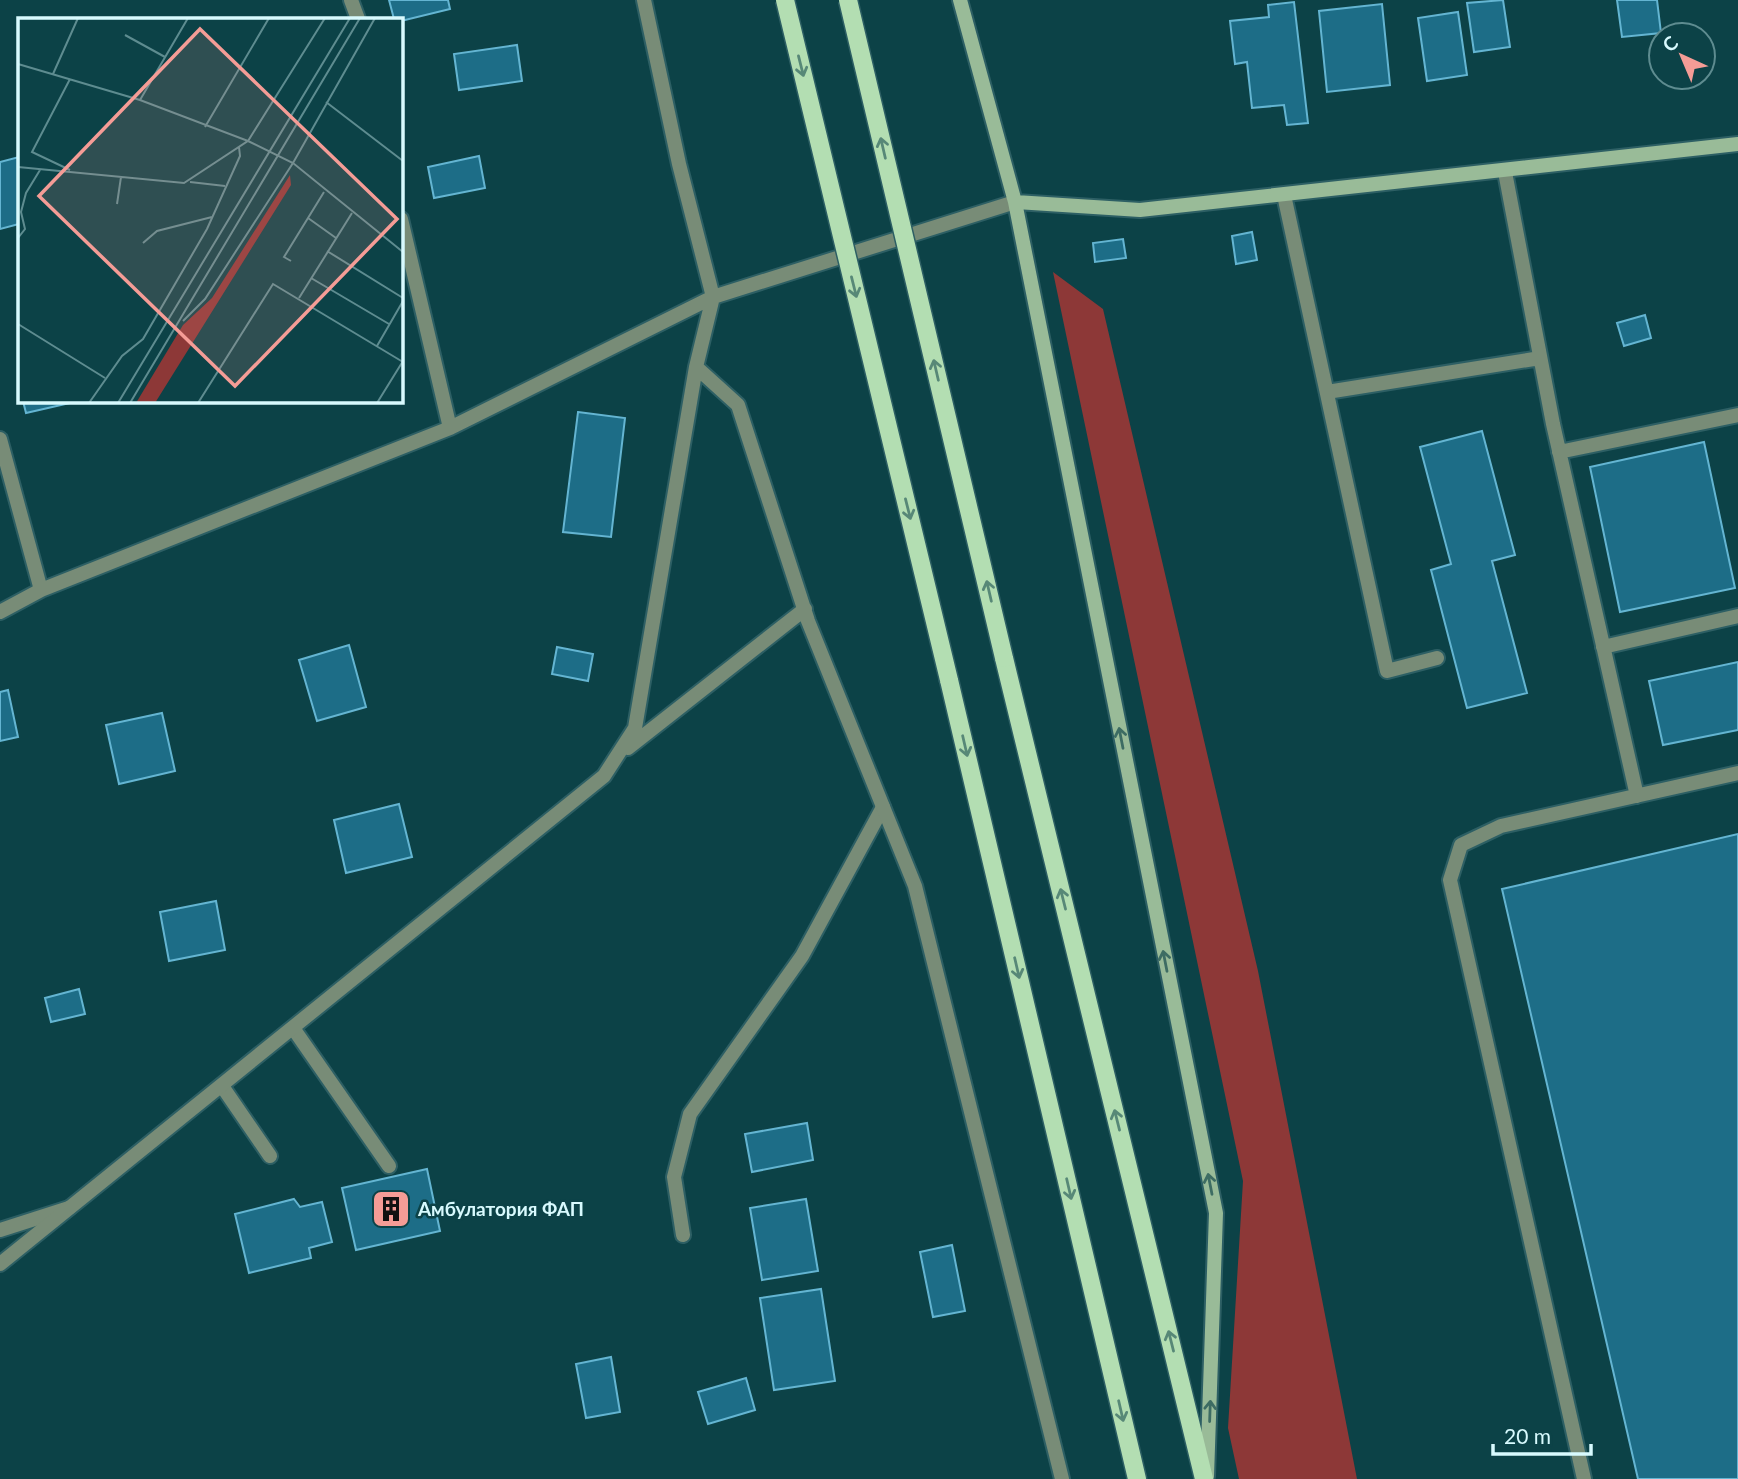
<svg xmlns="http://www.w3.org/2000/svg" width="1738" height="1479" viewBox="0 0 1738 1479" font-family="Lato,sans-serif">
	<rect width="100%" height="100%" fill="#0c4247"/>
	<path fill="#8d3837" d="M 1053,272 L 1103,309 L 1258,971 L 1357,1479 L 1239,1479 L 1228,1428 L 1243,1181 Z"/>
	<path fill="#1d6d87" stroke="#64b5d2" stroke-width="2" d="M 389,0 L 448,0 L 450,9 L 401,21 L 394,19 Z
		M 1503,0 L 1510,47 L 1474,52 L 1467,3 Z
		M 1617,0 L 1657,0 L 1661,33 L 1622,37 Z
		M 1294,2 L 1308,123 L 1287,125 L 1284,105 L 1252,108 L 1247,62 L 1235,64 L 1230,21 L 1269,17 L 1268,5 Z
		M 1382,4 L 1390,85 L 1327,92 L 1319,11 Z
		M 1458,12 L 1467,75 L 1427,81 L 1418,18 Z
		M 517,45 L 522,81 L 459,90 L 454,54 Z
		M 479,156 L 485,188 L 434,198 L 428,167 Z
		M 19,157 L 19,224 L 0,229 L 0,162 Z
		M 1252,232 L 1257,260 L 1236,264 L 1232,236 Z
		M 1123,239 L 1126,258 L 1095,262 L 1093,243 Z
		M 1645,315 L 1651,338 L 1624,346 L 1617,323 Z
		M 23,401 L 70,401 L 70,403 L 26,413 Z
		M 578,412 L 625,418 L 611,537 L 563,532 Z
		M 1482,431 L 1515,555 L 1492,561 L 1527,693 L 1467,708 L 1431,570 L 1451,564 L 1420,447 Z
		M 1704,442 L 1735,588 L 1620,612 L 1590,467 Z
		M 349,645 L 366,707 L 317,721 L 299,660 Z
		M 557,647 L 593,654 L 588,681 L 552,674 Z
		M 1738,662 L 1738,730 L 1663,745 L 1649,681 Z
		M 8,690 L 18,737 L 0,741 L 0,692 Z
		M 162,713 L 175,771 L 119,784 L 106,725 Z
		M 399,804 L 412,857 L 346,873 L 334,820 Z
		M 1738,834 L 1738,1479 L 1638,1479 L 1502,889 Z
		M 216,901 L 225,950 L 169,961 L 160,912 Z
		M 79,989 L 85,1014 L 51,1022 L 45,998 Z
		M 807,1123 L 813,1160 L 752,1172 L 745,1134 Z
		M 427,1169 L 440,1231 L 356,1250 L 342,1188 Z
		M 294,1199 L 300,1207 L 322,1202 L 332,1242 L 309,1248 L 311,1258 L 249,1273 L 235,1214 Z
		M 806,1199 L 818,1271 L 762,1280 L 750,1208 Z
		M 952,1245 L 965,1311 L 933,1317 L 920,1252 Z
		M 821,1289 L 835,1381 L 774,1390 L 760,1298 Z
		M 611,1357 L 620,1412 L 586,1418 L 576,1364 Z
		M 746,1378 L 755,1410 L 708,1424 L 698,1392 Z"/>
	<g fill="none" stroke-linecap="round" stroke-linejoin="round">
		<defs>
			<path id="lane" d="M 1505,172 L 1553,424 L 1637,796
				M 1284,195 L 1387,671 L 1437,658
				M 1327,392 L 1540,358
				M 1559,452 L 1738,415
				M 1603,647 L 1738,616
				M 293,1028 L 389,1166
				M 222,1086 L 270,1156
				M 0,1230 L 69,1208
				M 683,1235 L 674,1177 L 690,1114 L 802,956 L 883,807
				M 1584,1479 L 1450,880 L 1461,845 L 1501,826 L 1738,773"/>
			<path id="street" d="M 351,0 L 358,19
				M 401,219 L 450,428
				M 696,367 L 738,405 L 808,621 L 915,886 L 1062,1479
				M 0,439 L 41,590
				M 0,612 L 41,590 L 450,428 L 713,297 L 679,164 L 644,0
				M 628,748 L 805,609
				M 0,1264 L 604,776 L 635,728 L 696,367 L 713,297 L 1015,202"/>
			<path id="secondary" d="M 960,0 L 1015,202 L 1216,1213 L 1207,1476
				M 1015,202 L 1140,210 L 1738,144"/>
			<path id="primary" d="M 1004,658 L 1204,1479
				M 949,680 L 1137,1479"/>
		</defs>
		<use href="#lane" stroke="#2d5f64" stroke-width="18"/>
		<use href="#street" stroke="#2d5f64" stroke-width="18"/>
		<use href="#secondary" stroke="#2d5f64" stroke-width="18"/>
		<use href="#primary" stroke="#2d5f64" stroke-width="21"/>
		<use href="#lane" stroke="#788c77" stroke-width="14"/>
		<use href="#street" stroke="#788c77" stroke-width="14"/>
		<use href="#secondary" stroke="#99bb98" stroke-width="14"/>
		<use href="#primary" stroke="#b3deb2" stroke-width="18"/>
		<defs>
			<path id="primary-bridge" d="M 785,0 L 949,680
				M 848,0 L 1004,658"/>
		</defs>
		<use href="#primary-bridge" stroke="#2d5f64" stroke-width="21" stroke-linecap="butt"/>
		<use href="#primary-bridge" stroke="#b3deb2" stroke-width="18"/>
	</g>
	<defs><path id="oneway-shaft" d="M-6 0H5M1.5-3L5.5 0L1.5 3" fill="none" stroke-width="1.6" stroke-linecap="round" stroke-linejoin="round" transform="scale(1.75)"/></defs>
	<g stroke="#578877">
		<use href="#oneway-shaft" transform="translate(801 66) rotate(76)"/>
		<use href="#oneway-shaft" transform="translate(883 148) rotate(-103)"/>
		<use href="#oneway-shaft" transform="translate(854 287) rotate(76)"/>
		<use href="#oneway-shaft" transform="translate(936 370) rotate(-103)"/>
		<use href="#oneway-shaft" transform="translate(908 509) rotate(76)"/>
		<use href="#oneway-shaft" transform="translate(989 591) rotate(-103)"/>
		<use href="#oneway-shaft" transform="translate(965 746) rotate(77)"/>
		<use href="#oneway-shaft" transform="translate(1063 899) rotate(-104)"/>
		<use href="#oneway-shaft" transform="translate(1017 968) rotate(77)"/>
		<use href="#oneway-shaft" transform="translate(1117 1120) rotate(-104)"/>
		<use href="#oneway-shaft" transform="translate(1069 1189) rotate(77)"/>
		<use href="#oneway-shaft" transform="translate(1171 1341) rotate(-104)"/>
		<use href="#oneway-shaft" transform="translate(1121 1411) rotate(77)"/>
	</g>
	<g stroke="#3d6c63">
		<use href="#oneway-shaft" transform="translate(1121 738) rotate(-101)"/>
		<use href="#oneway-shaft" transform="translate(1165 961) rotate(-101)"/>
		<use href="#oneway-shaft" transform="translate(1210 1184) rotate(-101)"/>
		<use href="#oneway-shaft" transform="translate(1210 1411) rotate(-88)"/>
	</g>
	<defs>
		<symbol id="building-square" viewBox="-11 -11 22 22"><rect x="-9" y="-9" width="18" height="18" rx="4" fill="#f59c96" stroke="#0c4247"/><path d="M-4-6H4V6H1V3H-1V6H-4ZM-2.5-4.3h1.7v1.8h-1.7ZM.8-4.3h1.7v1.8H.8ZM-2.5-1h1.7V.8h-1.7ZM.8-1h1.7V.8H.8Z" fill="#111"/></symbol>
	</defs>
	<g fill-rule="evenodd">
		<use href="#building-square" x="369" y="1187" width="44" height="44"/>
	</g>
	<g text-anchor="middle" stroke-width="5" stroke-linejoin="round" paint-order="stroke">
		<g font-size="19" font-weight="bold" fill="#d8fafe" stroke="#0c4247" text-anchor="start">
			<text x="418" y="1216">Амбулатория ФАП</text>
		</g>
	</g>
	<g transform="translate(18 18)">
		<rect width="385" height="385" fill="#0c4247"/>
		<path d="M 272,157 L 273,167 L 137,385 L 118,385 L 165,307 L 194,280 Z" fill="#8d3837"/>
		<path fill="none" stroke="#5e8c90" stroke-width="2" d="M 107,17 L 147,39M 0,46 L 122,82 L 230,123 L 307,0M 35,56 L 60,0M 52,61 L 14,134 L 52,152M 122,82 L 170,0M 308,84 L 385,143M 187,109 L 251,0M 0,149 L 166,165 L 230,123 L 275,145 L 385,234M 172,164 L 207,168M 99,186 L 103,159M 290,200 L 318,220M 0,220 L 7,211 L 3,194 L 8,175 L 22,152M 125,225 L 139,213 L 194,199M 309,233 L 385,280M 273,243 L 266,239 L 306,174M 293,260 L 371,306M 281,280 L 334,195M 165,303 L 187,281 L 275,145 L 357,0M 0,306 L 87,360M 359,328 L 385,283M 71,385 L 104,338 L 125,321 L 189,211 L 222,138 L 221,129M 100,385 L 332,0M 112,385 L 342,0M 180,385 L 255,266 L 385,344M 359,385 L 385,343"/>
		<path fill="#f59c96" fill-opacity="0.15" stroke="#f59c96" stroke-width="3.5" d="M 182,11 L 379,201 L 217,368 L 21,178 Z"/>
		<rect width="385" height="385" fill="none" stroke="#d8fafe" stroke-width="3.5"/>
	</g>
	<g transform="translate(1682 56) rotate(316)"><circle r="33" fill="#0c4247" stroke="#5e8c90" stroke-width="2"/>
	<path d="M0-5L12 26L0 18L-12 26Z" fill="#f59c96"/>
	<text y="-10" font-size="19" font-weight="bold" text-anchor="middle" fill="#d8fafe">С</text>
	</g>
	<path d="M1493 1444v10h98v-10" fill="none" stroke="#d8fafe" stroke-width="3.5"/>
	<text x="1504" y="1444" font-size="21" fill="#d8fafe" stroke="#0c4247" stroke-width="5" paint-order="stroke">20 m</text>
</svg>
